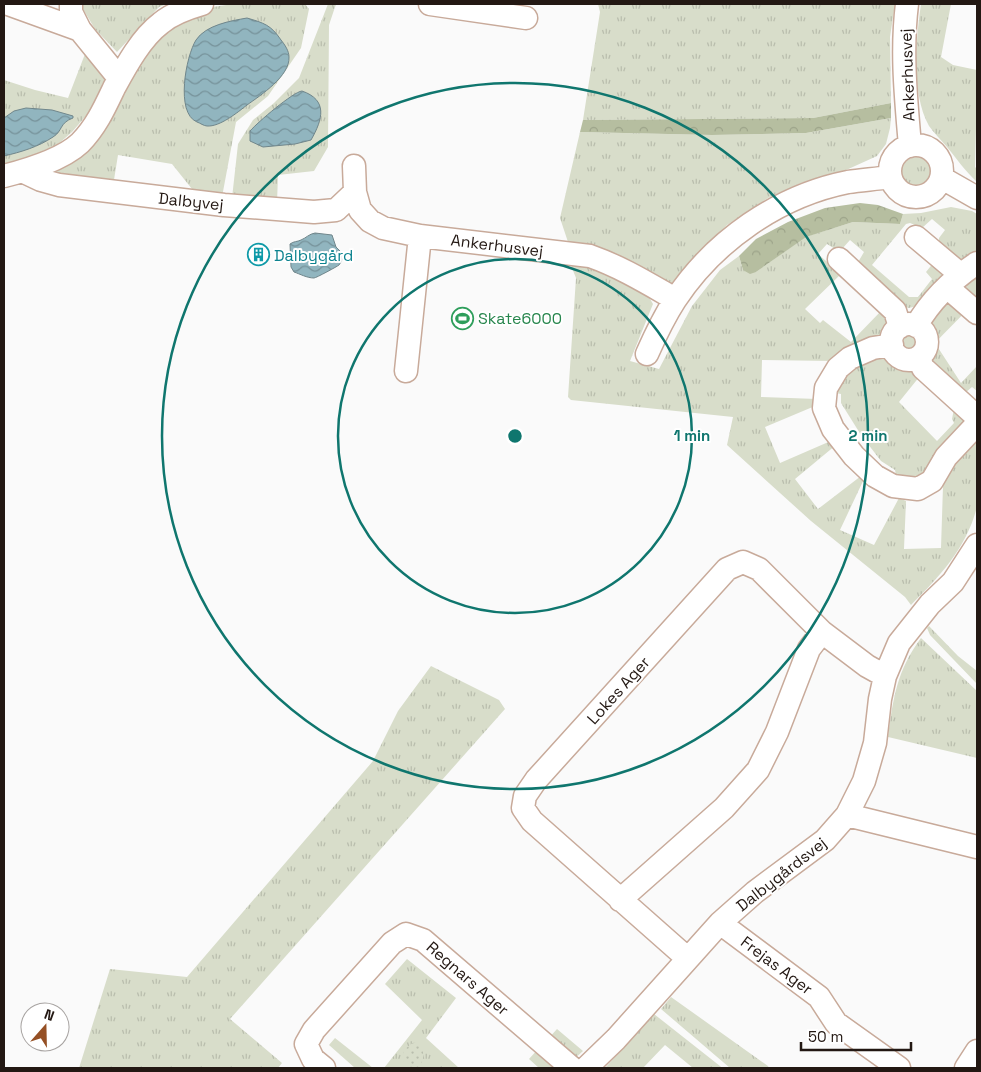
<svg xmlns="http://www.w3.org/2000/svg" width="981" height="1072" viewBox="0 0 981 1072" font-family="'Space Grotesk',sans-serif">
	<defs>
		<pattern id="grass-tufts" width="24" height="20" patternUnits="userSpaceOnUse" patternTransform="scale(1.25)"><rect width="24" height="20" fill="#d8ddca"/><path d="M3 7l-1-3M5 7V3M7 7l1-3M15 17l-1-3M17 17v-4M19 17l1-3" fill="none" stroke="#b9bdad"/></pattern>
		<pattern id="forest-crowns" width="20" height="18" patternUnits="userSpaceOnUse" patternTransform="scale(1.25)"><rect width="20" height="18" fill="#b6bea0"/><path d="M2 6a3 3 0 1 1 6 0M12 15a3 3 0 1 1 6 0" fill="none" stroke="#9ca389"/></pattern>
		<pattern id="park-dots" width="8" height="8" patternUnits="userSpaceOnUse" patternTransform="scale(1.25)"><rect width="8" height="8" fill="#d8ddca"/><path d="M2 2h.1M6 6h.1" fill="none" stroke="#b9bdad" stroke-width="1.8" stroke-linecap="round"/></pattern>
		<pattern id="water-waves" width="16" height="10" patternUnits="userSpaceOnUse" patternTransform="scale(1.25)"><rect width="16" height="10" fill="#91b5bf"/><path d="M0 5q4-4 8 0t8 0" fill="none" stroke="#76929a"/></pattern>
	</defs>
	<rect width="100%" height="100%" fill="#fafafa"/>
	<path fill="url(#grass-tufts)" d="M 80,4 L 167,4 L 159,7 L 117,52 L 95,29 Z
		M 233,4 L 305,4 L 309,9 L 301,48 L 268,96 L 236,122 L 222,197 L 192,189 L 172,164 L 118,155 L 113,186 L 50,175 L 91,144 L 121,99 L 153,42 L 199,9 Z
		M 328,4 L 336,4 L 329,25 L 328,147 L 314,171 L 278,175 L 277,203 L 232,198 L 238,144 L 253,120 L 274,103 L 299,78 Z
		M 598,4 L 895,4 L 890,37 L 891,103 L 813,118 L 583,120 L 600,12 Z
		M 921,4 L 951,4 L 941,57 L 953,65 L 977,70 L 977,128 L 976,129 L 975,167 L 977,169 L 977,182 C 965,171 957,159 947,147 C 941,140 934,133 929,126 C 911,95 916,38 921,4 Z
		M 85,54 L 100,63 L 107,76 L 97,103 L 72,132 L 57,145 L 24,159 L 4,165 L 4,80 L 35,90 L 68,98 Z
		M 891,118 L 890,128 L 886,144 L 877,156 L 844,171 L 801,183 L 768,198 L 727,225 L 670,285 L 569,245 L 560,218 L 580,132 L 712,135 L 806,133 Z
		M901 173a16 16 0 1 1 32 0a16 16 0 1 1-32 0Z
		M 951,207 L 972,211 L 977,214 L 977,256 L 964,266 L 939,246 L 939,238 L 945,230 L 932,219 L 922,228 L 910,223 L 906,224 L 872,265 L 909,297 L 918,297 L 932,279 L 926,272 L 934,262 L 943,270 L 941,278 L 917,306 L 909,308 L 900,306 L 857,264 L 864,252 L 850,240 L 842,249 L 835,249 L 827,244 L 818,254 L 841,274 L 805,309 L 820,323 L 823,320 L 851,342 L 882,310 L 891,324 L 887,336 L 833,361 L 762,360 L 761,397 L 817,399 L 815,406 L 765,427 L 780,463 L 833,440 L 836,445 L 795,479 L 818,509 L 861,476 L 864,479 L 840,530 L 874,545 L 899,498 L 906,501 L 904,549 L 941,548 L 943,486 L 937,481 L 977,434 L 977,507 C 966,549 940,576 911,605 L 905,597 L 811,521 L 727,445 L 733,417 L 571,400 L 568,397 L 576,278 L 568,258 L 646,292 L 653,304 L 630,361 L 659,369 L 692,306 L 720,270 L 739,256 L 743,270 L 756,272 L 805,237 L 853,222 L 900,224 L 903,214 L 921,213 Z
		M 977,273 L 977,301 L 967,292 L 966,285 Z
		M 942,297 L 967,310 C 956,322 946,331 935,343 L 961,383 L 977,366 L 977,391 L 972,387 L 965,393 L 928,358 C 932,346 932,339 927,327 Z
		M898 344a10 10 0 1 1 20 0a10 10 0 1 1-20 0Z
		M 886,357 L 890,358 L 898,365 L 912,367 L 920,376 L 899,402 L 937,441 L 954,423 L 952,419 L 955,404 L 967,420 L 918,481 L 897,480 L 895,470 L 881,461 L 861,435 L 841,403 L 841,394 L 831,392 L 842,372 L 871,360 Z
		M 929,626 L 958,656 L 977,671 L 977,684 L 930,635 L 927,628 Z
		M 921,638 L 977,691 L 977,758 L 888,737 C 893,699 897,670 921,638 Z
		M 431,666 L 499,700 L 505,709 L 230,1019 L 282,1063 L 278,1068 L 79,1068 L 110,969 L 187,977 L 373,761 L 398,711 Z
		M 407,959 L 456,998 L 426,1038 L 459,1068 L 384,1068 L 422,1020 L 385,984 Z
		M 671,997 L 768,1066 L 769,1068 L 730,1068 L 661,1009 Z
		M 654,1014 L 720,1066 L 722,1068 L 693,1068 L 665,1045 L 643,1068 L 605,1068 Z
		M 557,1029 L 583,1051 L 572,1061 L 548,1039 Z
		M 335,1038 L 373,1068 L 355,1068 L 329,1045 Z
		M 538,1049 L 559,1068 L 539,1068 L 529,1059 Z"/>
	<path fill="url(#forest-crowns)" d="M 891,103 L 891,118 L 806,133 L 712,135 L 580,132 L 583,120 L 813,118 Z
		M 860,203 L 878,205 L 903,214 L 900,224 L 853,222 L 806,237 L 756,272 L 750,274 L 743,270 L 739,256 L 756,239 L 788,222 L 825,208 Z"/>
	<path fill="url(#park-dots)" d="M 415,1042 L 421,1044 C 424,1053 425,1062 417,1068 L 405,1065 L 403,1059 L 404,1050 L 411,1044 Z"/>
	<path fill="url(#water-waves)" stroke="#70868b" d="M 247,18 C 264,23 271,25 281,40 C 285,45 289,51 289,57 C 290,76 261,95 247,105 C 238,112 220,127 207,126 C 204,126 200,123 197,122 C 175,113 186,56 196,40 C 206,25 230,21 247,18 Z
		M 302,91 C 328,100 323,119 311,140 L 295,144 L 263,147 L 250,141 L 250,131 C 258,122 293,92 302,91 Z
		M 26,108 L 52,110 L 73,116 L 73,118 C 59,123 63,131 53,137 C 38,147 21,152 4,156 L 4,118 L 14,111 Z
		M 315,233 L 332,235 L 336,247 L 342,253 C 343,257 342,261 339,265 C 338,266 316,278 314,278 C 307,278 300,274 294,272 L 291,267 L 290,244 C 294,241 297,242 301,240 C 306,238 309,234 315,233 Z"/>
	<g fill="none" stroke-linecap="round" stroke-linejoin="round">
		<defs>
			<path id="minor" d="M 8,4 L 80,30 L 119,78
				M 71,4 L 71,12 L 80,30
				M 430,4 L 526,18
				M 907,4 C 901,52 906,98 910,146
				M890 171a26 26 0 1 1 52 0a26 26 0 1 1-52 0Z
				M 354,166 L 355,192 L 360,210 L 370,221 L 383,228 L 420,236 L 590,256 C 621,267 647,283 675,299
				M 22,171 L 41,180 L 59,185 L 224,205 L 314,212 L 336,210 L 355,192
				M 4,176 C 27,170 62,160 80,143 C 96,127 105,107 114,88 C 126,66 141,38 161,23 C 173,13 188,8 202,4
				M 942,178 L 977,198
				M 916,237 L 960,274
				M 839,259 L 895,311 L 900,327
				M 947,287 L 977,313
				M891 342a18 18 0 1 1 36 0a18 18 0 1 1-36 0Z
				M 916,326 C 931,300 953,279 977,263
				M 892,345 L 873,348 L 850,358 L 838,368 L 826,388 L 824,408 L 833,429 L 854,456 L 875,476 L 893,486 L 918,489 L 932,481 L 946,457 L 977,424
				M 647,354 C 655,336 664,317 675,300 C 714,241 778,196 848,182 C 862,180 876,179 890,177
				M 919,358 L 923,368 L 977,417
				M 406,371 L 420,236
				M 847,815 L 977,847
				M 620,900 L 724,808 L 758,770 L 777,732 L 809,649 L 822,632
				M 720,923 L 819,997 L 836,1023 L 899,1068
				M 687,958 L 532,821 L 523,808 L 525,796 L 536,780 L 727,569 L 743,562 L 759,569 L 822,632 L 867,666 L 885,676
				M 324,1068 L 313,1059 L 306,1044 L 314,1030 L 392,943 L 406,934 L 423,940 L 572,1068
				M 586,1068 L 616,1039 L 720,923 L 755,892 L 825,840 L 847,815 L 864,781 L 875,743 L 880,699 L 885,676 L 899,643 L 930,604 L 953,582 L 977,545
				M 966,1068 L 977,1051"/>
		</defs>
		<use href="#minor" stroke="#c8aa9a" stroke-width="25"/>
		<use href="#minor" stroke="#fff" stroke-width="22"/>
	</g>
	<g fill="none" stroke="#0f766e" stroke-width="2.5">
		<circle cx="515" cy="436" r="177"/>
		<circle cx="515" cy="436" r="353"/>
	</g>
	<defs>
		<symbol id="building-ring" viewBox="-11 -11 22 22"><circle r="9.5" fill="#fff" stroke="#0f9aa8" stroke-width="1.5"/><path d="M-4-6H4V6H1V3H-1V6H-4ZM-2.5-4.3h1.7v1.8h-1.7ZM.8-4.3h1.7v1.8H.8ZM-2.5-1h1.7V.8h-1.7ZM.8-1h1.7V.8H.8Z" fill="#0f9aa8"/></symbol>
		<symbol id="stadium-ring" viewBox="-11 -11 22 22"><circle r="9.5" fill="#fff" stroke="#2e9e5b" stroke-width="1.5"/><path d="M0-5a6.5 5 0 1 0 0 10a6.5 5 0 1 0 0-10ZM-3.5-1.8h7v3.6h-7Z" fill="#2e9e5b"/></symbol>
	</defs>
	<g fill-rule="evenodd">
		<use href="#building-ring" x="246" y="242" width="25" height="25"/>
		<use href="#stadium-ring" x="450" y="306" width="25" height="25"/>
	</g>
	<g text-anchor="middle" stroke-width="4" stroke-linejoin="round" paint-order="stroke">
		<g font-size="16" fill="#231813" stroke="#fff">
			<text transform="translate(907 75) rotate(-92)" y="6">Ankerhusvej</text>
			<text transform="translate(191 201) rotate(6)" y="6">Dalbyvej</text>
			<text transform="translate(497 245) rotate(7)" y="6">Ankerhusvej</text>
			<text transform="translate(618 690) rotate(-48)" y="6">Lokes Ager</text>
			<text transform="translate(781 874) rotate(-38)" y="6">Dalbygårdsvej</text>
			<text transform="translate(777 965) rotate(37)" y="6">Frejas Ager</text>
			<text transform="translate(468 978) rotate(41)" y="6">Regnars Ager</text>
		</g>
		<g font-size="16" fill="#0d838f" stroke="#fff" text-anchor="start">
			<text x="274" y="261">Dalbygård</text>
		</g>
		<g font-size="16" fill="#27864d" stroke="#fff" text-anchor="start">
			<text x="478" y="324">Skate6000</text>
		</g>
	</g>
	<circle cx="515" cy="436" r="8" fill="#0f766e" stroke="#fff" stroke-width="2.5"/>
	<g font-size="15" text-anchor="middle" font-weight="bold" fill="#0f766e" stroke="#fff" stroke-width="4" stroke-linejoin="round" paint-order="stroke">
		<text x="692" y="441">1 min</text>
		<text x="868" y="441">2 min</text>
	</g>
	<rect width="981" height="1072" fill="none" stroke="#231813" stroke-width="10"/>
	<g transform="translate(45 1027) rotate(20)"><circle r="24" fill="#ffffff" stroke="#a7a3a1"/>
	<path d="M0-4L9 19L0 12L-9 19Z" fill="#955025"/>
	<text y="-8" font-size="14" font-weight="bold" text-anchor="middle" fill="#231813">N</text>
	</g>
	<path d="M801 1042v8h110v-8" fill="none" stroke="#231813" stroke-width="2.5"/>
	<text x="808" y="1042" font-size="15" fill="#231813" stroke="#ffffff" stroke-width="4" paint-order="stroke">50 m</text>
</svg>
